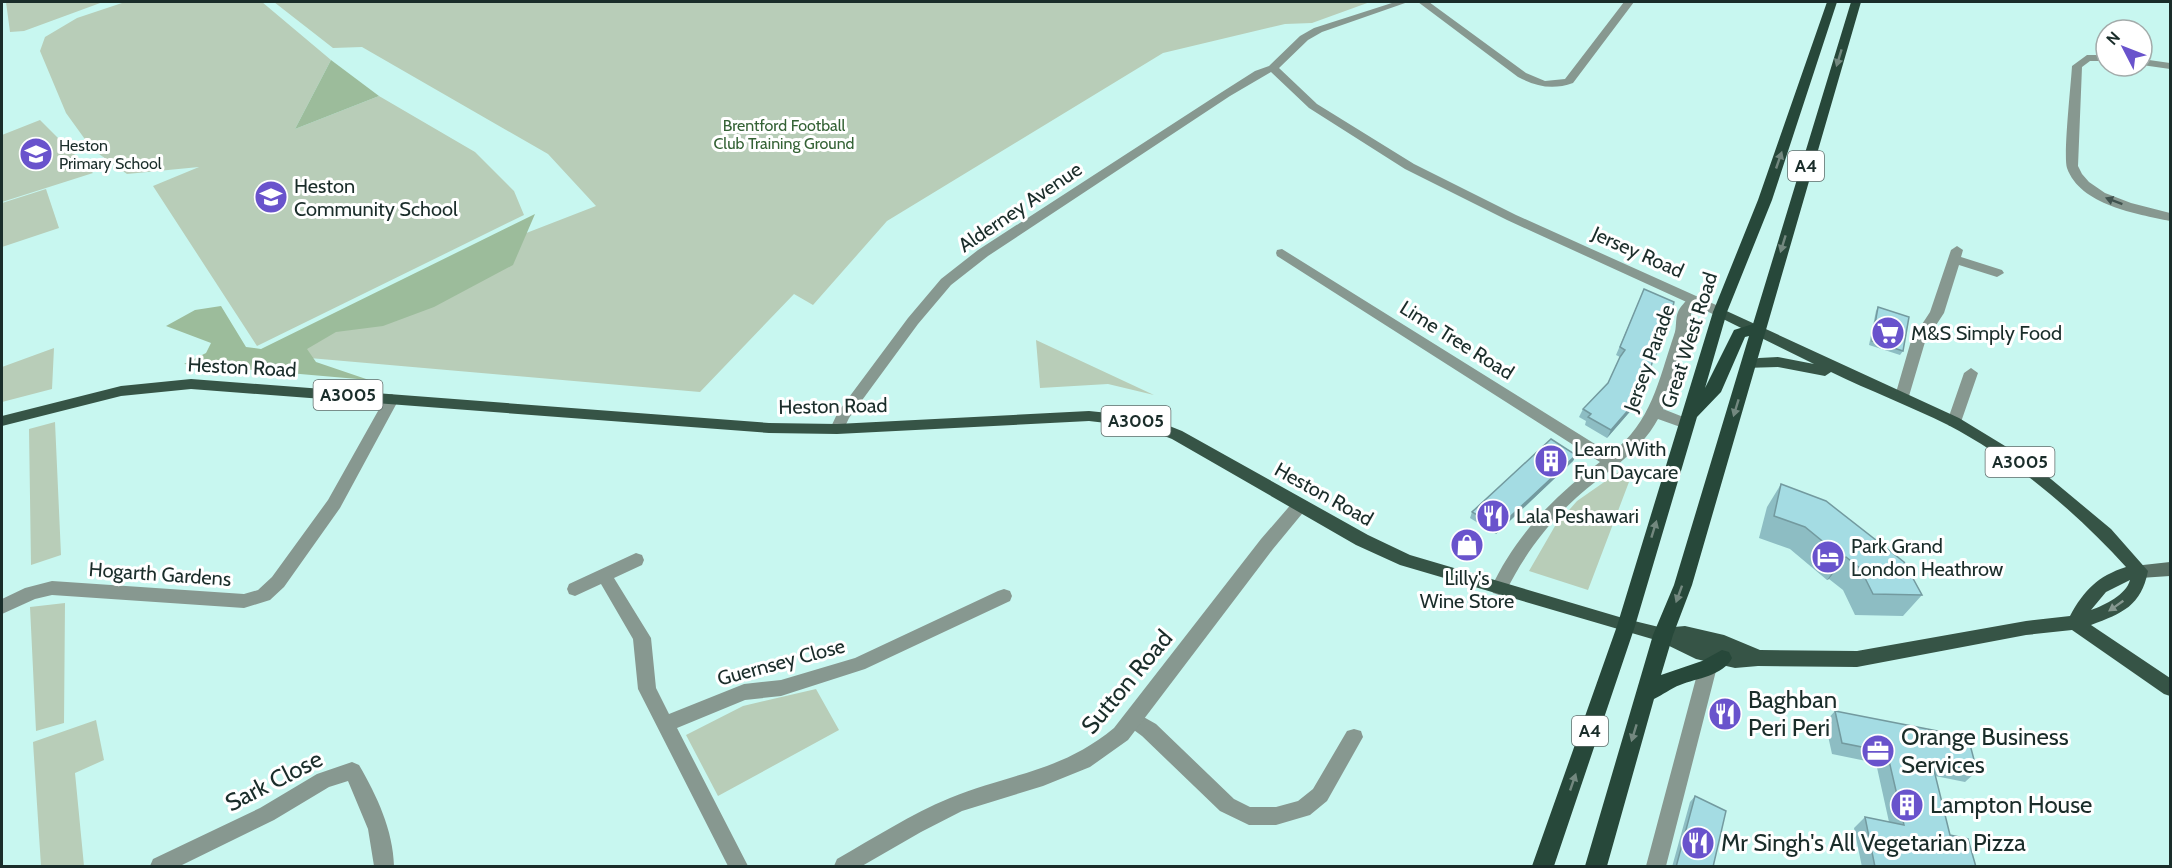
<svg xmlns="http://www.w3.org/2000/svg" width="2172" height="868" viewBox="0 0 2172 868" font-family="Cabin,sans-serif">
	<rect width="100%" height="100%" fill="#c8f7f0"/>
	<path fill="#b8cdb8" d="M 6,2 L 103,2 L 24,31 L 10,32 Z
		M 125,2 L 262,2 L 331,60 L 295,129 L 379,96 L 475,152 L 514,191 L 524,215 L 257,346 L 153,186 L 199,167 L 127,174 L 92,149 L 66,113 L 40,51 L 45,37 L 77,18 Z
		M 274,2 L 1370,2 L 1312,23 L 1285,24 L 1163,53 L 887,221 L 813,305 L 794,294 L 700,392 L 275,355 L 516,237 L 596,206 L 548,154 L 362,47 L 333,48 Z
		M 40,120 L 93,173 L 2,202 L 2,135 Z
		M 46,189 L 59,228 L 2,247 L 2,203 Z
		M 1036,340 L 1154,395 L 1108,384 L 1040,388 Z
		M 54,348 L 52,389 L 2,402 L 2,367 Z
		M 55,422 L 61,555 L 31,565 L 29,429 Z
		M 1620,471 L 1632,474 L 1588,590 L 1529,571 L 1555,526 L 1577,501 Z
		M 65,603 L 64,723 L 36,731 L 30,607 Z
		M 816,689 L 839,730 L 718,796 L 686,735 L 743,706 Z
		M 96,720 L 104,760 L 75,773 L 84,866 L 41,866 L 33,742 Z"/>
	<path fill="#9cbc9b" d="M 331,60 L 379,96 L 295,129 Z
		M 535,214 L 513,265 L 434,307 L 383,326 L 336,332 L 307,349 L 316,362 L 369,380 L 184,364 L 206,353 L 211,343 L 166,326 L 195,310 L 221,306 L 246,347 L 261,349 Z"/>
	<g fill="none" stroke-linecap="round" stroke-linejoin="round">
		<path fill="#879890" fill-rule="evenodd" d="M 1418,2 L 1429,2 L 1526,73 L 1545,81 L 1565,79 L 1624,2 L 1634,2 L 1573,83 C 1553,90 1537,87 1518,77 Z
			M 2087,55 L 2106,55 L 2106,61 L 2090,61 L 2082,67 L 2078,166 L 2082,174 L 2089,182 L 2105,193 L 2131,203 L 2170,213 L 2170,221 C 2137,214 2080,205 2067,168 C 2063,156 2071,84 2072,66 Z
			M 2142,59 L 2170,63 L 2170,69 L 2142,65 Z
			M 1957,246 L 1963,250 L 1961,257 L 2002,270 L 2004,273 L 1997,277 L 1959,265 L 1944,313 L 1925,342 L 1909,396 L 1902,401 L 1897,400 L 1895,396 L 1911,341 L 1930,312 L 1951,250 Z
			M 1282,249 L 1611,454 C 1652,421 1658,382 1674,335 C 1677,328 1675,319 1678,312 C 1680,307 1686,301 1689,297 L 1699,297 L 1701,300 L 1691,314 L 1691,326 L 1663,409 L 1691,420 L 1693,424 L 1691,428 L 1686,429 L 1658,419 C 1639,454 1605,472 1576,498 C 1546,525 1523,557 1505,593 L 1499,595 L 1493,593 L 1491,588 C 1516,535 1554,496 1600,462 L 1277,256 L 1276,253 L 1277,250 Z
			M 1971,368 L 1978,373 L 1961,422 L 1959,426 L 1949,426 L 1947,422 L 1964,373 Z
			M 392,394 L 399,399 L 340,508 L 284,587 L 270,600 L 244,608 L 52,595 L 35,599 L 2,614 L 2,599 L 25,588 L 52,581 L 244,594 L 258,590 L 272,577 L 328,500 L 387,395 Z
			M 636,553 L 642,555 L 644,560 L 642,565 L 614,578 L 651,638 L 656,688 L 669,714 L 744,684 L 781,680 L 855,658 L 998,591 L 1004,589 L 1010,591 L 1012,596 L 1010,601 L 865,669 L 781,696 L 745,700 L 677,728 L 748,866 L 728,866 L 638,689 L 633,639 L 601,584 L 575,596 L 569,594 L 567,589 L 569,584 Z
			M 1708,659 L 1714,662 L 1717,667 L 1666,866 L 1646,866 L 1699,667 L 1702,662 Z
			M 1133,711 L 1156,724 L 1234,799 L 1250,807 L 1276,807 L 1298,801 L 1313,789 L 1347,731 L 1354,729 L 1361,731 L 1363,737 L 1327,801 L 1310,815 L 1276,825 L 1249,825 L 1220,811 L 1142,736 L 1127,725 L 1124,719 L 1127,713 Z
			M 352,762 L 359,765 C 377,796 393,830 394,866 L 374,866 L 368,829 L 348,781 L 329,787 L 274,820 L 180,866 L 150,866 L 153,859 L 260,808 L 317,774 Z"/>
		<path fill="#879890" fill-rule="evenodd" d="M 1395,2 L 1408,2 L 1322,32 L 1308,40 L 1279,68 L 1317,104 L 1414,164 L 1516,215 L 1725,309 L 1727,312 L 1725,315 L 1715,315 L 1507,220 L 1405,169 L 1309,108 L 1271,72 L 1230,96 L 988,256 L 951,285 L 918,324 L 849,418 L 842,433 L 832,433 L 830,429 L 838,412 L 908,318 L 941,279 L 978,250 L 1222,92 L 1255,71 L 1269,66 L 1300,36 L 1314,28 Z
			M 1300,499 L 1306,501 L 1308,505 L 1306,509 L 1273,549 L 1128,740 L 1090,767 L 1043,786 L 962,811 L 921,832 L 862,866 L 834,866 L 837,859 C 874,838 911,814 950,798 C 1011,773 1061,772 1114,728 L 1261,539 L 1294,501 Z"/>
		<path fill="#587065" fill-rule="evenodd" d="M 2170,562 L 2170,576 L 2140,578 L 2134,576 L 2132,571 L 2134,566 Z"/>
		<path fill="#365446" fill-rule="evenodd" d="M 1720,308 L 1959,418 L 2028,460 L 2111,529 L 2148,571 C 2141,606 2123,613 2091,625 L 2170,678 L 2170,696 L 2164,694 L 2072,630 L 2026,635 L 1857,667 L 1758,666 L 1735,668 L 1696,659 L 1659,641 L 1400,565 L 1356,545 L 1172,439 C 1145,427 1118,424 1089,421 L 837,434 L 769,433 L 191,389 L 121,396 L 2,426 L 2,416 L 121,386 L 191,379 L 769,423 L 837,424 L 1089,411 C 1122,414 1152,418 1182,431 L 1368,535 L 1410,555 L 1626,619 L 1663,628 L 1685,626 L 1724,635 L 1760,650 L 1857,651 L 2026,621 L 2070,616 C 2084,590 2098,576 2126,567 C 2076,512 2015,460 1948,425 C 1910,406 1870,391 1831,372 L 1825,376 L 1778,367 L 1744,368 L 1742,365 L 1744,362 L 1759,358 L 1778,357 L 1814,364 L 1715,315 L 1713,312 ZM 2130,580 C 2126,595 2105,605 2091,610 L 2106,592 Z"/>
		<path fill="#27483a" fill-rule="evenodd" d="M 1827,2 L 1837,2 L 1772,200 L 1727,312 L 1705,388 L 1734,330 L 1753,324 L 1851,2 L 1861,2 L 1692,585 L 1673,635 L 1661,675 L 1702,661 L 1722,650 L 1729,652 L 1732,658 C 1723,676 1697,678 1680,685 C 1671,688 1663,695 1654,699 L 1607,866 L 1585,866 L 1653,635 L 1674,585 L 1749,336 L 1745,337 L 1721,392 L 1697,417 L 1635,626 L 1554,866 L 1532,866 L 1617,626 L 1713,312 L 1758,200 Z"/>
	</g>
	<path fill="#8dbdc3" d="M 1644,289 L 1652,363 L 1640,400 L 1607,438 L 1585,425 L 1586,421 L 1579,417 L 1583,409 L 1608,383 L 1620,357 L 1616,355 Z
		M 1878,307 L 1903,351 L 1900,355 L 1869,345 L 1876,311 Z
		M 1576,455 L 1573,461 L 1496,534 L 1470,518 L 1472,512 Z
		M 1781,484 L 1922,595 L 1903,616 L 1855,615 L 1843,590 L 1829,579 L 1827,580 L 1790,549 L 1759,538 L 1767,507 Z
		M 1835,711 L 1977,771 L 1965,782 L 1935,776 L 1950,835 L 1976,867 L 1862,867 L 1854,828 L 1865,817 L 1889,822 L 1876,763 L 1832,754 L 1825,722 Z
		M 1695,796 L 1713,867 L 1672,867 L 1690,802 Z"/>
	<path fill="#739a9f" d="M 1644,392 L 1640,400 L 1607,438 L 1611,430 Z
		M 1576,455 L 1573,461 L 1496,534 L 1498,528 Z
		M 1846,557 L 1829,579 L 1827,580 L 1843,558 Z"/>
	<path fill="#a4dce3" stroke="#739a9f" stroke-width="1.5" d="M 1644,289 L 1674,302 L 1668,329 L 1652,363 L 1644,392 L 1611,430 L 1588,417 L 1591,414 L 1583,409 L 1608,383 L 1620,357 L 1625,350 L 1620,347 Z
		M 1878,307 L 1909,317 L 1903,351 L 1872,341 Z
		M 1551,439 L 1576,455 L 1498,528 L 1472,512 Z
		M 1781,484 L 1826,501 L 1904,562 L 1922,595 L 1873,594 L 1860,568 L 1846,557 L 1843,558 L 1805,527 L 1774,516 Z
		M 1835,711 L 1968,737 L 1977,771 L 1932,762 L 1950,835 L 1968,839 L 1976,867 L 1875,867 L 1865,817 L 1904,825 L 1887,752 L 1842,743 Z
		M 1695,796 L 1726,811 L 1713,867 L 1676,867 Z"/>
	<defs><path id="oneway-solid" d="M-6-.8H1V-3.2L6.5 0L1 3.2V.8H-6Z" transform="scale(1.5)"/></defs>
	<g fill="#73887f">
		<use href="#oneway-solid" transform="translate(1839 58) rotate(107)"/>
		<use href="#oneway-solid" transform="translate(1779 160) rotate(-71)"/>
		<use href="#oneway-solid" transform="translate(1783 244) rotate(107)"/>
		<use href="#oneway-solid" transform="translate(1736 408) rotate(107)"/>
		<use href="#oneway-solid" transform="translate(1654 529) rotate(-73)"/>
		<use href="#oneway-solid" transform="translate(1679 594) rotate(110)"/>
		<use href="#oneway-solid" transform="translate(1634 733) rotate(107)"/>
		<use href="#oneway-solid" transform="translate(1573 782) rotate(-71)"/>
	</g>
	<use fill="#40524e" href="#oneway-solid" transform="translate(2114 201) rotate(-159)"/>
	<use fill="#869890" href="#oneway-solid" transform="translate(2116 606) rotate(145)"/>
	<defs>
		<symbol id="school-disc" viewBox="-11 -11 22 22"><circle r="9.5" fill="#6953cc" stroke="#fff"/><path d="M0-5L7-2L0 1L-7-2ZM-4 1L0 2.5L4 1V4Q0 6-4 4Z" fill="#fff"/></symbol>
		<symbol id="supermarket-disc" viewBox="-11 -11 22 22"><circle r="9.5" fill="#6953cc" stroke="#fff"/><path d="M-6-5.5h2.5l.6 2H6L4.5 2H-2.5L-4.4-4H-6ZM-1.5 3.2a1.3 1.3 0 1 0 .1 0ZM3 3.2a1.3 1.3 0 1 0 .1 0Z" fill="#fff"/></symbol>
		<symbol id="building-disc" viewBox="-11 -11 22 22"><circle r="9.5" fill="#6953cc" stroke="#fff"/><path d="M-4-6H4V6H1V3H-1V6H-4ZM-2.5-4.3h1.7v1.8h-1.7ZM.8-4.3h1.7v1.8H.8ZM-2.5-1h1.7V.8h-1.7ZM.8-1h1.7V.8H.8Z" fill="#fff"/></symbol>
		<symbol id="restaurant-disc" viewBox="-11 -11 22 22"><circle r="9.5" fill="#6953cc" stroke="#fff"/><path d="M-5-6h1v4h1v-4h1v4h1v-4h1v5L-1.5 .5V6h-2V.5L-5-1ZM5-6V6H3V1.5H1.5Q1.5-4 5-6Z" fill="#fff"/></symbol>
		<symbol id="shop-disc" viewBox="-11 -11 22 22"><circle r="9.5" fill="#6953cc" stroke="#fff"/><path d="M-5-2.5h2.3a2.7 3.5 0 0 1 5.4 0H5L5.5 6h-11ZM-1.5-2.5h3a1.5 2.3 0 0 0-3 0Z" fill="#fff"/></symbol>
		<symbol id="hotel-disc" viewBox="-11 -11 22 22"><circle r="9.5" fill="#6953cc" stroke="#fff"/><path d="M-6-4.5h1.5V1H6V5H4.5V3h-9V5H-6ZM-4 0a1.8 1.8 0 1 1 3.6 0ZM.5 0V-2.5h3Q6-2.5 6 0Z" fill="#fff"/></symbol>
		<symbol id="office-disc" viewBox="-11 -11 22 22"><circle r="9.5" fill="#6953cc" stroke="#fff"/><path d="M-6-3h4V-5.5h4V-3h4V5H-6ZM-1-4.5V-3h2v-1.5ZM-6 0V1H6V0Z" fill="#fff"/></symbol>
	</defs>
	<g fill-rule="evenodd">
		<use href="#school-disc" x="17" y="135" width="38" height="38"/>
		<use href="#school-disc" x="252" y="178" width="38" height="38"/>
		<use href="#supermarket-disc" x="1869" y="314" width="38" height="38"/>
		<use href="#building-disc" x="1532" y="442" width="38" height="38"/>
		<use href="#restaurant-disc" x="1474" y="497" width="38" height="38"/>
		<use href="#shop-disc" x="1448" y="526" width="38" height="38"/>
		<use href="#hotel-disc" x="1809" y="538" width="38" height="38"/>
		<use href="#restaurant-disc" x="1706" y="695" width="38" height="38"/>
		<use href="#office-disc" x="1859" y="732" width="38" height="38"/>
		<use href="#building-disc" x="1888" y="786" width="38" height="38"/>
		<use href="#restaurant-disc" x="1679" y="824" width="38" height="38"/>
	</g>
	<g text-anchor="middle" stroke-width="6" stroke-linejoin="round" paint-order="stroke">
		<g font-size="16" fill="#346235" stroke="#fff">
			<text x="784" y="131">Brentford Football<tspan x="784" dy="18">Club Training Ground</tspan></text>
		</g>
		<g font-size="16" fill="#1a2d2a" stroke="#fff" text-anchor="start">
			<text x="59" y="151">Heston<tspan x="59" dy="18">Primary School</tspan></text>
		</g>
		<g fill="#fff" stroke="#5f6c6a" stroke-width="1.5">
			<rect x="1788" y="151" width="36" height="30" rx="4.5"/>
			<rect x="313.5" y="380" width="69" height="30" rx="4.5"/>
			<rect x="1101.5" y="406" width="69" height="30" rx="4.5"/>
			<rect x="1985.5" y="447" width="69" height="30" rx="4.5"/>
			<rect x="1572" y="716" width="36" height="30" rx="4.5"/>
		</g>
		<g font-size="18" font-weight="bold" fill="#1a2d2a">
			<text x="1806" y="172">A4</text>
			<text x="348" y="401">A3005</text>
			<text x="1136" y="427">A3005</text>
			<text x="2020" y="468">A3005</text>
			<text x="1590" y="737">A4</text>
		</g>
		<g font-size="20" fill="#1a2d2a" stroke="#fff" text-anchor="start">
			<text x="294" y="193">Heston<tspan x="294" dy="23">Community School</tspan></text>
			<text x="1911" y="340">M&amp;S Simply Food</text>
			<text x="1574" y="456">Learn With<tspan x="1574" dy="23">Fun Daycare</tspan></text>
			<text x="1516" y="523">Lala Peshawari</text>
			<text x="1851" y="553">Park Grand<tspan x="1851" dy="23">London Heathrow</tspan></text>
			<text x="1467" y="585" text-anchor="middle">Lilly's<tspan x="1467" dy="23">Wine Store</tspan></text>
		</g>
		<g font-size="20" fill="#1a2d2a" stroke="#fff">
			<text transform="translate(1020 207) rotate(-34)" y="7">Alderney Avenue</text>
			<text transform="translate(1638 252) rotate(24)" y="7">Jersey Road</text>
			<text transform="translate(1457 340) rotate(32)" y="7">Lime Tree Road</text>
			<text transform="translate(1689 340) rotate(-72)" y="7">Great West Road</text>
			<text transform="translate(1649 358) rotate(-70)" y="7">Jersey Parade</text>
			<text transform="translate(242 367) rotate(3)" y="7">Heston Road</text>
			<text transform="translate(833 406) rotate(-1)" y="7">Heston Road</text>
			<text transform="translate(1324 494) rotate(29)" y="7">Heston Road</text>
			<text transform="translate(160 574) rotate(4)" y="7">Hogarth Gardens</text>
			<text transform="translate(781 662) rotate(-15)" y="7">Guernsey Close</text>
		</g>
		<g font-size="24" fill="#1a2d2a" stroke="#fff">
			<text transform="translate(1127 682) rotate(-50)" y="8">Sutton Road</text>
			<text transform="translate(274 781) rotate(-27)" y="8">Sark Close</text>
		</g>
		<g font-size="24" fill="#1a2d2a" stroke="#fff" text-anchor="start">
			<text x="1748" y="708">Baghban<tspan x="1748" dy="28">Peri Peri</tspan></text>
			<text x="1901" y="745">Orange Business<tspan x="1901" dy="28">Services</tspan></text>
			<text x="1930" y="813">Lampton House</text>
			<text x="1721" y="851">Mr Singh's All Vegetarian Pizza</text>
		</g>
	</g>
	<rect width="2172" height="868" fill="none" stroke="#1a2d2a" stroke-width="6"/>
	<g transform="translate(2124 48) rotate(312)"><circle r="28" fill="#ffffff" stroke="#a3abaa" stroke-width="1.5"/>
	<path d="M0-4.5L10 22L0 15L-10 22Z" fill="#6953cc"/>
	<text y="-9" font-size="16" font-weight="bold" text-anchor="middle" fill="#1a2d2a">N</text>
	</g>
</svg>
